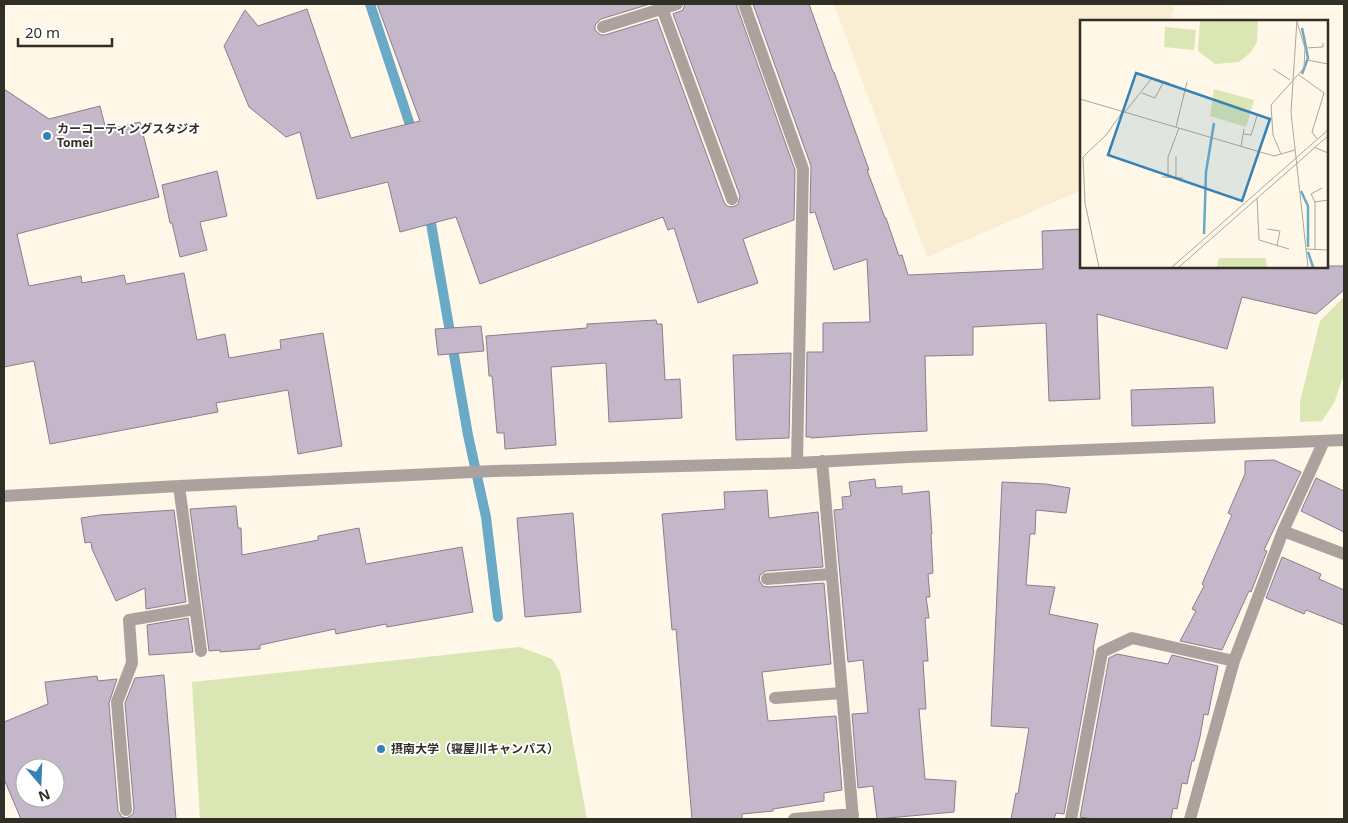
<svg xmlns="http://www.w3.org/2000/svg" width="1348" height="823" viewBox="0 0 1348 823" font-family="'Noto Sans','Noto Sans JP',sans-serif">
	<rect width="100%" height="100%" fill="#fff7e7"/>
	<path fill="#f9edd2" d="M 834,4 L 1301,4 L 1174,6 L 1170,21 L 1082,21 L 1082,190 L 927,257 Z"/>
	<path fill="#dae6b3" d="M 1344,297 L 1344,374 L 1334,403 L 1322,421 L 1300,422 L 1300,402 L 1320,321 Z
		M 520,647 L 552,659 L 560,672 L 587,819 L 200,819 L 192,682 Z"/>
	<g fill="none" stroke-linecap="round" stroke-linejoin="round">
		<path stroke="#6baac7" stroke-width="10" d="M 370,4 L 414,137
			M 429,212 L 468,435 L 486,517 L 498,617"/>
	</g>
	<path fill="#c4b7c9" stroke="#8a7e8f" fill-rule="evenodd" d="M 377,4 L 650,4 L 601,19 L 595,25 L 595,30 L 601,35 L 605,35 L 657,19 L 724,202 L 727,206 L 731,207 L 735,206 L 738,204 L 740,196 L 673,14 L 683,10 L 685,4 L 736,4 L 795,170 L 794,220 L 743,239 L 758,283 L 698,303 L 674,228 L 668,230 L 663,217 L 480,284 L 456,217 L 400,232 L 388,182 L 317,199 L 300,132 L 286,137 L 249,107 L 224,46 L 245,10 L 258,26 L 307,9 L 351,138 L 420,121 Z
		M 753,4 L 809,4 L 833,72 L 834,72 L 869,170 L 867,170 L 885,218 L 886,218 L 899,256 L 902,255 L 908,275 L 1043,269 L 1042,231 L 1082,229 L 1082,266 L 1344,266 L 1344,290 L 1316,314 L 1242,297 L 1227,349 L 1097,314 L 1100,399 L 1049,401 L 1046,323 L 973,327 L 973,355 L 925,356 L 927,431 L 870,434 L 811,438 L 811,437 L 806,437 L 807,352 L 823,352 L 823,323 L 870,322 L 867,259 L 834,270 L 815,212 L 810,213 L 811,166 Z
		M 4,89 L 49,119 L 100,106 L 106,130 L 140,122 L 159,197 L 17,234 L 29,286 L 81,276 L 82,283 L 124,275 L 126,284 L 184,273 L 197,340 L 225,334 L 229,358 L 281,349 L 280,340 L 323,333 L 342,446 L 298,454 L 288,390 L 216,403 L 218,412 L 50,444 L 34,361 L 4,367 Z
		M 217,171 L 227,216 L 200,222 L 207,250 L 180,257 L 172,223 L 170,223 L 162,185 Z
		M 656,320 L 657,324 L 662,324 L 665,380 L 680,379 L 682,418 L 609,422 L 606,363 L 551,367 L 556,445 L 505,449 L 504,433 L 497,433 L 492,376 L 489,376 L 486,336 L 587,328 L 587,324 Z
		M 481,326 L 484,351 L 438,355 L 435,329 Z
		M 791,353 L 789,438 L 736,440 L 733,355 Z
		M 1213,387 L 1215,423 L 1132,426 L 1131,390 Z
		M 1274,460 L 1301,472 L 1264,550 L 1267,551 L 1251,592 L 1249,591 L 1222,650 L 1180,641 L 1196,611 L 1192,609 L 1204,586 L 1202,584 L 1232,515 L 1228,513 L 1245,474 L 1245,461 Z
		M 1316,478 L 1344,491 L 1344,532 L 1301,511 Z
		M 875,479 L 876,488 L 902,486 L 902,494 L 929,491 L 932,534 L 931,534 L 933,573 L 928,574 L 930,597 L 926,597 L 929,618 L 925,618 L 928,661 L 923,661 L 926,709 L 919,709 L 925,779 L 956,781 L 954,812 L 877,819 L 873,786 L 858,788 L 852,714 L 868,713 L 863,660 L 848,662 L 834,510 L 843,509 L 842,497 L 851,496 L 849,482 Z
		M 1002,482 L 1046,484 L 1070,488 L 1066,513 L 1036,510 L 1035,534 L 1030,534 L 1026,585 L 1055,587 L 1049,614 L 1098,624 L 1093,649 L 1094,650 L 1064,814 L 1056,813 L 1054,819 L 1011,819 L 1016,793 L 1018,794 L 1029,728 L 991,726 Z
		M 767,490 L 769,518 L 818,512 L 823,567 L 766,571 L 760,575 L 759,580 L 763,586 L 768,587 L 824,583 L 831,664 L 762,672 L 768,721 L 836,716 L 842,790 L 824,793 L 824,801 L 773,809 L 773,811 L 742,814 L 742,819 L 692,819 L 676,629 L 672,630 L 662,514 L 725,509 L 724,492 Z
		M 236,506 L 238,528 L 241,528 L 242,555 L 318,540 L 318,536 L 359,528 L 366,564 L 462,547 L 473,612 L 387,627 L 386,624 L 336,634 L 335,629 L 260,645 L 260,649 L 220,652 L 220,650 L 209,651 L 190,509 Z
		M 174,510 L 186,602 L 146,609 L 145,588 L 116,601 L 92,549 L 91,542 L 85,543 L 81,518 L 100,515 Z
		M 573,513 L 581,612 L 525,617 L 517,518 Z
		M 1282,557 L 1321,574 L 1319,579 L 1344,590 L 1344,625 L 1306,610 L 1304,614 L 1266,598 Z
		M 188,618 L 193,652 L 149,655 L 147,625 Z
		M 1117,654 L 1168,664 L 1172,655 L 1218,666 L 1208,715 L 1204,714 L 1200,737 L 1194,761 L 1192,761 L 1187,784 L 1182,783 L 1177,809 L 1173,808 L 1171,819 L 1093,819 L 1080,817 L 1109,658 Z
		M 164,675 L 176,819 L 21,819 L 4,779 L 4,722 L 48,704 L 45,682 L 97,676 L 98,681 L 117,679 L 109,703 L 118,811 L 122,817 L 127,818 L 133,814 L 134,809 L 125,703 L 135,678 ZM 25,768 L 55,768 L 55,798 L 25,798 Z"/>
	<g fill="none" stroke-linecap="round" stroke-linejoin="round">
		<path stroke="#aba29e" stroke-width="12" d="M 744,4 L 803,169 L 797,463
			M 662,8 L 732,199
			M 603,27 L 677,4
			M 822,461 L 853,819
			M 179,486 L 201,651
			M 4,496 L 179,486 L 494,471 L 797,463 L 908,457 L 1344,440
			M 1283,531 L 1344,554
			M 767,579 L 832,574
			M 775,698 L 842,693
			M 126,810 L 117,702 L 132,663 L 129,620 L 195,609
			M 794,819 L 853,814
			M 1071,819 L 1102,652 L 1132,638 L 1234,661
			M 1190,819 L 1234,661 L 1283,531 L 1324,441"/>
	</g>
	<g fill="#3782b5" stroke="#fff" stroke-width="2">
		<circle cx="47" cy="136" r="5"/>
		<circle cx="381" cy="749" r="5"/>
	</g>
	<g text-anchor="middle" stroke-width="4" stroke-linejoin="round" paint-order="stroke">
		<g font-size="12" font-weight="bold" fill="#312e26" stroke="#fff" text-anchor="start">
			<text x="57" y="133">カーコーティングスタジオ<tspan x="57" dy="14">Tomei</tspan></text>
			<text x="391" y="753">摂南大学（寝屋川キャンパス）</text>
		</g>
	</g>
	<g transform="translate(1080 20)">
		<rect width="248" height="248" fill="#fff7e7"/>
		<path d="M 120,0 L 178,0 L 177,22 L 171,32 L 159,42 L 135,44 L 118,31 ZM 85,7 L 116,10 L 114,30 L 84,27 ZM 134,69 L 174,80 L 166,107 L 130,96 ZM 139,238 L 186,238 L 187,247 L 137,247 Z" fill="#dae6b3"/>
		<path fill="none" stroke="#6baac7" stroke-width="2.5" d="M 222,54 L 228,38 L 222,8M 221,171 L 228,186 L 228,227M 124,214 L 126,152 L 134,103M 228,232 L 233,247"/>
		<path fill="none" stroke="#ada79a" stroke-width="1" d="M 217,0 L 211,92 L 228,247M 225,28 L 243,27 L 243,23M 227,40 L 248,44M 193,49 L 210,60M 219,55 L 244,73 L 232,112 L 237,119M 62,73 L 75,78 L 84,61M 0,79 L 194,136 L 215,130M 45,92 L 72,58 L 89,63M 96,107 L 107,62M 164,114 L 171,115 L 177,96M 161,127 L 164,109M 234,127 L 248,133M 201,134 L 193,115 L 191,85 L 224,48 L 225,28 L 217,2M 96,136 L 96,158M 82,157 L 103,158M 88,157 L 88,137 L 99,108M 177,178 L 179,220 L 209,229M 235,182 L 231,174 L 242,168M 187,209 L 200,211 L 197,225M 226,229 L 248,230M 235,229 L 235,182 L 248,180M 19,247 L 5,183 L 3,137 L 27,114 L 43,91M 92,247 L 248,110M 99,247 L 248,116"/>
		<path fill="#3782b5" fill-opacity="0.15" stroke="#3782b5" stroke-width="2.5" d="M 56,53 L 190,99 L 162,181 L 28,135 Z"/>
		<rect width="248" height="248" fill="none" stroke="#312e26" stroke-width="2.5"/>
	</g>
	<rect width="1348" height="823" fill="none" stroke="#312e26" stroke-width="10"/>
	<g transform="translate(40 783) rotate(161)"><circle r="24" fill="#ffffff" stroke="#adaba8"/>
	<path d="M0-4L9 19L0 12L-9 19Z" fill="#3782b5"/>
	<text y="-8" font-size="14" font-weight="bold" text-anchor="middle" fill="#312e26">N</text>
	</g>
	<path d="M18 38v8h94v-8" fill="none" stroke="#312e26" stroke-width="2.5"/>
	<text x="25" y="38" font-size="15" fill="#312e26" stroke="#ffffff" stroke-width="4" paint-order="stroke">20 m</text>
</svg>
